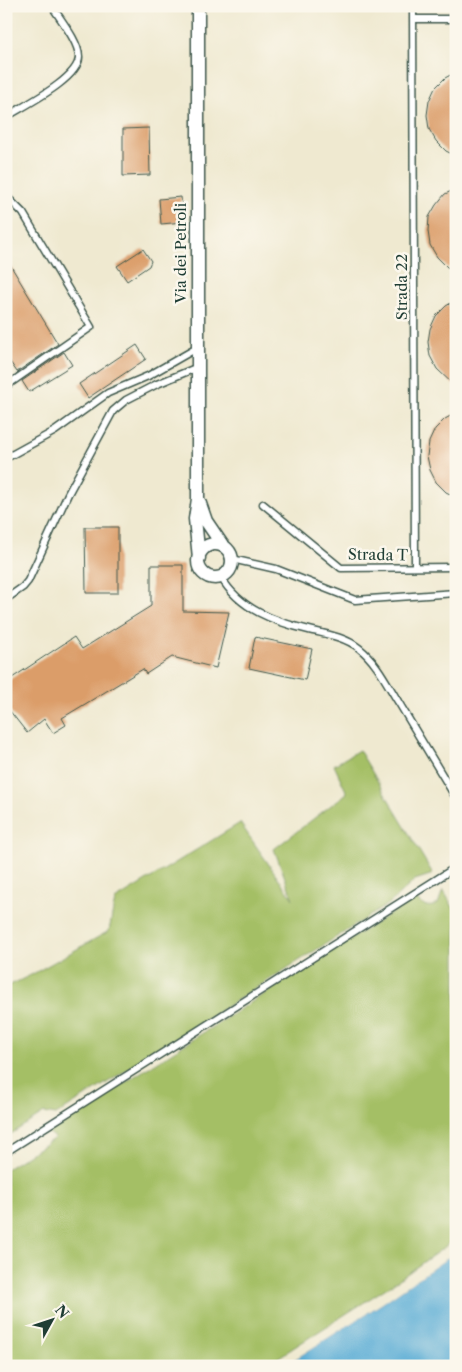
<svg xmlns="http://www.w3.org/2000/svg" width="462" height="1372" viewBox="0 0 462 1372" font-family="'Libre Caslon Text',serif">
	<rect width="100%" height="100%" fill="#fbf7ec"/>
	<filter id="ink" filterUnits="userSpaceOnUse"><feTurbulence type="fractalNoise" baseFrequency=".02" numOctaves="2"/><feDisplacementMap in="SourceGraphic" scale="10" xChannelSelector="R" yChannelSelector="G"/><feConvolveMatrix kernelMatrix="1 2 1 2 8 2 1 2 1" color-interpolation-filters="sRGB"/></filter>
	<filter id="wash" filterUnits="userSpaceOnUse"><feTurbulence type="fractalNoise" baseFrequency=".0096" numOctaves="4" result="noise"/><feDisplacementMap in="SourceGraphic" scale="20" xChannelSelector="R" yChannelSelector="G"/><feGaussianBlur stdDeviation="1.12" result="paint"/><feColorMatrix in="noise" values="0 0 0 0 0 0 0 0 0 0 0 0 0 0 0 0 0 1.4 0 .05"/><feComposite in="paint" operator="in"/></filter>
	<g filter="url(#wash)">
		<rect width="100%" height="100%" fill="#efe9d0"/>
		<path fill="#a4bf65" stroke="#627e4c" d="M 359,750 L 433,874 L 415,880 L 390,903 L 56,1115 L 44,1113 L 6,1137 L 6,987 L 31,975 L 109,931 L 115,900 L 240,823 L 293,899 L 274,849 L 347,793 L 334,765 Z
			M 443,890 L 456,912 L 456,1239 L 391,1285 L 265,1366 L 6,1366 L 6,1169 L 55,1138 L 47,1132 L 401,907 L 415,898 C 422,906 429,909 438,904 Z"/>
		<path fill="#59acd5" stroke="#3c7484" d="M 456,1252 L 456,1366 L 284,1366 L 381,1304 Z"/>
		<path fill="#efe9d0" d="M 456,1250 L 456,1252 L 381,1304 L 284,1366 L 281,1366 Z"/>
		<g id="blocks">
			<path fill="#db9d69" d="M 456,72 L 456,156 L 446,151 L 436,141 L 429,129 L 427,115 L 429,101 L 435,88 L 445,78 Z
				M 149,128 L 150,175 L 123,176 L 123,129 Z
				M 456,189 L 456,272 L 447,267 L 437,257 L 430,245 L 428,231 L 429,217 L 436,205 L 445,194 Z
				M 181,197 L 183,222 L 161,224 L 159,199 Z
				M 143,249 L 151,261 L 149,266 L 127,281 L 117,266 Z
				M 6,258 L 58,344 L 17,372 L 6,356 Z
				M 456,300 L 456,387 L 437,369 L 430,356 L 428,342 L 430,329 L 436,316 L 446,306 Z
				M 137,345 L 146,359 L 88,398 L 79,384 Z
				M 64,352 L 72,365 L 29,392 L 22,381 Z
				M 456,413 L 456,497 L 446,492 L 436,482 L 430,470 L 427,456 L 429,442 L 435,429 L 445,419 Z
				M 85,527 L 118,527 L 118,593 L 86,593 Z
				M 151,565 L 183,565 L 183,611 L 229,612 L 216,668 L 172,657 L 146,674 L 143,669 L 62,718 L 66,725 L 53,733 L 44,719 L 27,733 L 6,706 L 6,682 L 74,637 L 82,649 L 151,606 Z
				M 255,637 L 312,649 L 305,680 L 249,668 Z"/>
		</g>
	</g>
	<g filter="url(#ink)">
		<use href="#blocks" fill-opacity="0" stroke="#3e574b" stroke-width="1"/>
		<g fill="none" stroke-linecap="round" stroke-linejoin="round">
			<defs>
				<path id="service" d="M 413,6 L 415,567
					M 413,19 L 456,19
					M 6,117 C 23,106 79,79 79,57 C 79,42 60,19 52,6
					M 6,196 L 23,213 L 91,327 L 6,386
					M 6,458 L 55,431 L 108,393 L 148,376 L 197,348
					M 263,504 L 341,568 L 456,567
					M 232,559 L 276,569 L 355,600 L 456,593
					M 221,577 C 239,609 275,622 309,630 C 326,634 345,637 359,648 C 377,662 387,684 399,703 C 418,735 437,766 456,798
					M 6,599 L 23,587 L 28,581 L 68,494 L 113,411 L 126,400 L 157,384 L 198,367
					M 6,1152 L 456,867"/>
				<path id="minor" d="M 198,6 L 198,499 L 195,519 L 199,558
					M 199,501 L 206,521 L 223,546
					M198 561a17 17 0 1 1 34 0a17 17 0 1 1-34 0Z"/>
			</defs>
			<use href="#service" stroke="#3e574b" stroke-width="9"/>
			<use href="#minor" stroke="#3e574b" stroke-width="15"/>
			<use href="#service" stroke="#fff" stroke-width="6"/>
			<use href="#minor" stroke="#fff" stroke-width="12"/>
		</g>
	</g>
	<g text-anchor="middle" stroke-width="5" stroke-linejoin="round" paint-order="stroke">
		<g font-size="15" fill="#1f3d34" stroke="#fbf7ec">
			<text transform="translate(181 253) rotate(-90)" y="5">Via dei Petroli</text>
			<text transform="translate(402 287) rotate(-90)" y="5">Strada 22</text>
			<text transform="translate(378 555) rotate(1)" y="5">Strada T</text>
		</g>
	</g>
	<rect width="462" height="1372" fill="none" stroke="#fbf7ec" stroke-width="25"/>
	<g transform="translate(52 1320) rotate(50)" stroke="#fbf7ec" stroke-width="4" paint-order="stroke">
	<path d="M0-4L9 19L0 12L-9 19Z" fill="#1f3d34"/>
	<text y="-8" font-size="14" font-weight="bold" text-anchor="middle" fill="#1f3d34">N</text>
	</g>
</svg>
